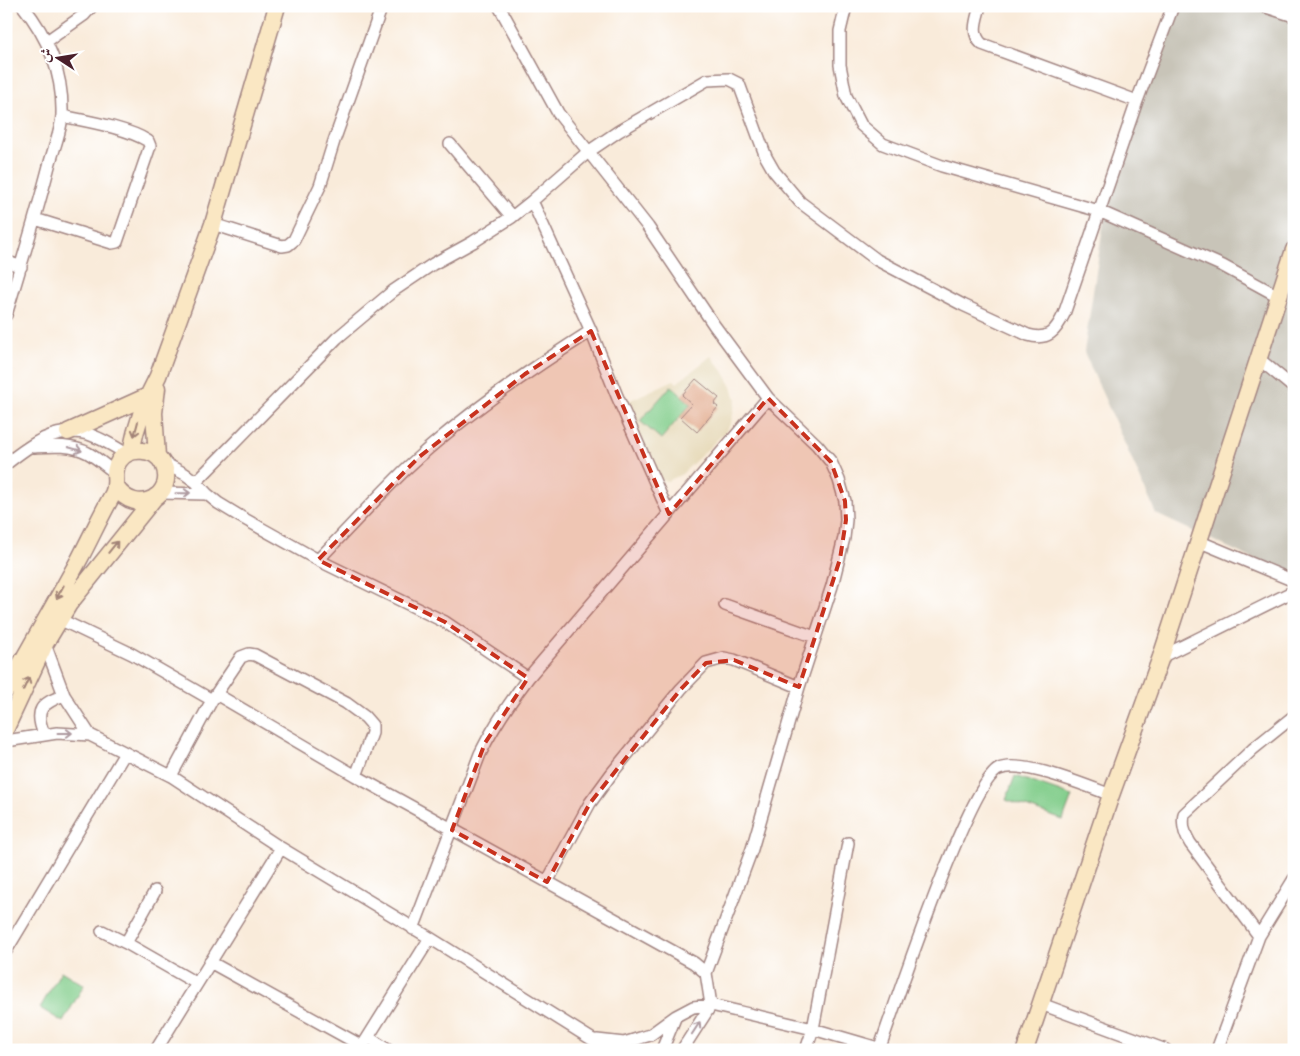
<svg xmlns="http://www.w3.org/2000/svg" width="1300" height="1056" viewBox="0 0 1300 1056" font-family="'Sorts Mill Goudy',Amiri,serif">
	<rect width="100%" height="100%" fill="#fff"/>
	<filter id="ink" filterUnits="userSpaceOnUse"><feTurbulence type="fractalNoise" baseFrequency=".02" numOctaves="2"/><feDisplacementMap in="SourceGraphic" scale="10" xChannelSelector="R" yChannelSelector="G"/><feConvolveMatrix kernelMatrix="1 2 1 2 8 2 1 2 1" color-interpolation-filters="sRGB"/></filter>
	<filter id="wash" filterUnits="userSpaceOnUse"><feTurbulence type="fractalNoise" baseFrequency=".0096" numOctaves="4" result="noise"/><feDisplacementMap in="SourceGraphic" scale="20" xChannelSelector="R" yChannelSelector="G"/><feGaussianBlur stdDeviation="1.12" result="paint"/><feColorMatrix in="noise" values="0 0 0 0 0 0 0 0 0 0 0 0 0 0 0 0 0 1.4 0 .05"/><feComposite in="paint" operator="in"/></filter>
	<g filter="url(#wash)">
		<rect width="100%" height="100%" fill="#f9ebda"/>
		<path fill="#e7daba" d="M 711,356 L 723,371 L 732,387 L 736,399 L 731,423 L 725,432 L 682,474 L 668,481 L 662,480 L 656,476 L 624,403 L 674,380 L 677,383 Z"/>
		<path fill="#c8c4b8" d="M 1178,6 L 1282,6 L 1294,11 L 1294,578 L 1156,514 L 1084,352 L 1108,193 Z"/>
		<path fill="#83ce8c" stroke="#66765c" d="M 671,386 L 691,404 L 661,439 L 640,421 Z
			M 1015,776 L 1072,796 L 1063,820 L 1006,800 Z
			M 61,971 L 84,985 L 63,1022 L 40,1008 Z"/>
		<g id="blocks">
			<path fill="#dc9873" d="M 696,379 L 719,398 L 714,404 L 718,407 L 697,432 L 680,417 L 692,404 L 682,395 Z"/>
		</g>
	</g>
	<g filter="url(#ink)">
		<use href="#blocks" fill-opacity="0" stroke="#a28582" stroke-width="1"/>
		<g fill="none" stroke-linecap="round" stroke-linejoin="round">
			<defs>
				<path id="street" d="M 499,6 L 558,113 L 648,227 L 714,325 L 768,398 L 817,445 L 831,462 L 839,480 L 845,501 L 846,520 L 844,538 L 832,586 L 799,687 L 752,849 L 706,973 L 711,1005 L 682,1050
					M 846,6 L 840,31 L 840,65 L 846,96 L 861,125 L 883,144 L 942,166 L 1099,211 L 1223,266 L 1278,296
					M 980,6 C 977,19 970,33 982,44 L 1137,101
					M 1263,6 L 1294,16
					M 47,41 L 84,15 L 92,6
					M 450,144 L 512,217
					M 35,219 L 112,243 L 117,242 L 150,146 L 148,141 C 128,128 86,121 62,116
					M 213,224 L 282,246 L 288,245 L 294,240 L 320,186 L 334,141 L 382,6
					M 6,261 L 21,267
					M 6,315 C 21,265 36,216 49,166 C 53,150 62,129 62,114 C 63,73 48,37 23,6
					M 591,331 L 617,396 L 669,514
					M 1259,359 L 1294,388
					M 33,447 C 51,446 71,444 88,453 C 97,458 106,466 114,472
					M 162,462 L 185,474 L 196,482 L 207,494 L 218,503 L 241,517 L 318,560 L 445,622 L 528,678
					M 6,464 C 31,444 55,426 88,434 C 101,438 115,447 127,454
					M 196,482 L 337,338 L 393,291 L 433,264 L 473,242 L 512,217 L 532,201 L 588,152 L 619,131 L 707,80 L 729,79 L 739,84 L 766,157 L 774,171 L 800,202 L 877,260 L 963,305 L 1028,335 C 1048,341 1056,331 1064,314 L 1137,101 L 1173,6
					M 160,493 L 207,494
					M 1198,541 L 1294,581
					M 318,560 C 348,529 377,497 408,467 C 462,416 528,371 591,331 L 532,201
					M 725,605 L 815,637
					M 59,619 L 132,654 L 212,700
					M 45,644 L 64,695 L 90,735
					M 1161,657 L 1294,591
					M 216,694 L 356,776 L 694,963 L 706,973
					M 44,734 C 34,710 41,704 64,695
					M 6,741 L 57,733 L 90,735 L 171,776 L 281,848 L 430,938 L 609,1050
					M 171,776 L 212,700 L 241,657 L 249,654 L 255,655 L 346,703 L 365,717 L 372,725 L 372,733 L 356,776
					M 547,882 L 590,803 L 612,773 L 681,689 L 706,663 L 724,658 L 734,660 L 799,687
					M 413,929 L 480,754 C 493,727 510,702 528,678 L 768,398
					M 102,931 L 126,943 L 196,983
					M 1259,936 L 1190,843 C 1184,833 1182,825 1184,814 L 1253,749 L 1294,716
					M 126,943 L 155,891
					M 6,951 L 125,753
					M 210,962 L 362,1046
					M 1041,1004 L 1166,1050
					M 368,1037 L 388,1050
					M 597,1040 L 624,1043 L 650,1035 L 676,1016 L 693,1007 L 711,1005 L 813,1029 L 885,1050
					M 156,1050 L 281,848
					M 360,1050 L 430,938
					M 662,1050 L 675,1018
					M 806,1050 L 813,1029 L 848,843
					M 879,1050 C 894,1008 969,782 999,769 C 1022,759 1087,786 1111,795
					M 1217,1050 L 1259,936 L 1294,879"/>
				<path id="secondary" d="M 157,388 L 154,413 L 157,456
					M 68,432 L 148,396
					M 131,452 C 136,425 145,400 158,376 L 213,224 L 277,6
					M 6,690 C 31,646 56,602 80,558 C 91,537 101,515 113,494 C 119,482 111,473 119,461 C 129,446 155,448 163,464 C 178,495 136,518 116,487
					M 6,728 L 45,644 L 69,604 L 155,497
					M 1025,1050 L 1111,795 L 1161,657 L 1294,250"/>
			</defs>
			<use href="#street" stroke="#a28582" stroke-width="14"/>
			<use href="#secondary" stroke="#a28582" stroke-width="19"/>
			<use href="#street" stroke="#fff" stroke-width="11"/>
			<use href="#secondary" stroke="#fae7c3" stroke-width="16"/>
		</g>
		<defs><path id="oneway-shaft" d="M-6 0H5M1.5-3L5.5 0L1.5 3" fill="none" stroke-width="1.6" stroke-linecap="round" stroke-linejoin="round" transform="scale(1.25)"/></defs>
		<g stroke="#a28377">
			<use href="#oneway-shaft" transform="translate(136 429) rotate(105)"/>
			<use href="#oneway-shaft" transform="translate(113 547) rotate(-51)"/>
			<use href="#oneway-shaft" transform="translate(60 592) rotate(119)"/>
			<use href="#oneway-shaft" transform="translate(26 684) rotate(-65)"/>
		</g>
		<g stroke="#ae9aa0">
			<use href="#oneway-shaft" transform="translate(75 449) rotate(15)"/>
			<use href="#oneway-shaft" transform="translate(183 493) rotate(-1)"/>
			<use href="#oneway-shaft" transform="translate(65 733)"/>
			<use href="#oneway-shaft" transform="translate(696 1028) rotate(-57)"/>
		</g>
	</g>
	<path fill="#c8321e" fill-opacity="0.2" stroke="#c8321e" stroke-width="4" stroke-dasharray="10 6" stroke-linejoin="round" d="M 591,331 L 669,514 L 768,398 L 831,462 L 845,501 L 846,520 L 840,559 L 799,687 L 734,660 L 706,663 L 681,689 L 590,803 L 547,882 L 452,830 L 485,743 L 528,678 L 445,622 L 318,560 L 419,457 L 525,374 Z"/>
	<rect width="1300" height="1056" fill="none" stroke="#fff" stroke-width="25"/>
	<g transform="translate(58 58) rotate(282)" stroke="#ffffff" stroke-width="4" paint-order="stroke">
	<path d="M0-4L9 19L0 12L-9 19Z" fill="#4a1f2b"/>
	<text y="-8" font-size="14" font-weight="bold" text-anchor="middle" fill="#4a1f2b">ش</text>
	</g>
</svg>
